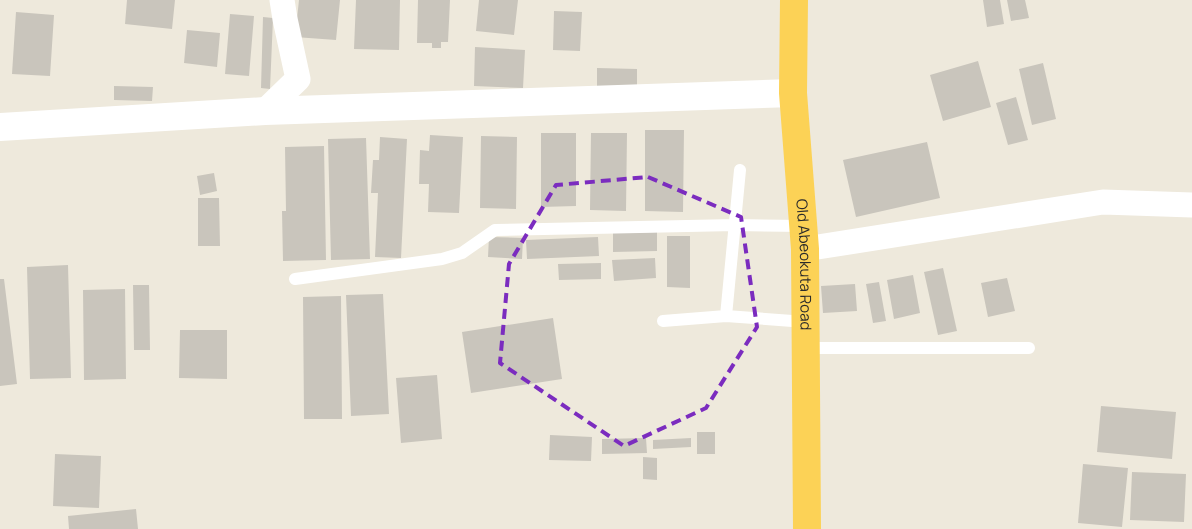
<svg xmlns="http://www.w3.org/2000/svg" width="1192" height="529" viewBox="0 0 1192 529" font-family="Manrope,sans-serif">
	<rect width="100%" height="100%" fill="#eee9dc"/>
	<path fill="#c9c5bc" d="M 127,0 L 175,0 L 172,29 L 125,24 Z
		M 299,0 L 340,0 L 336,40 L 295,37 Z
		M 356,0 L 400,0 L 399,50 L 354,49 Z
		M 418,0 L 450,0 L 448,42 L 441,42 L 441,48 L 432,48 L 432,43 L 417,43 Z
		M 479,0 L 518,0 L 514,35 L 476,31 Z
		M 983,0 L 1000,0 L 1004,24 L 987,27 Z
		M 1007,0 L 1025,0 L 1029,18 L 1011,21 Z
		M 554,11 L 582,12 L 580,51 L 553,50 Z
		M 16,12 L 54,15 L 50,76 L 12,74 Z
		M 230,14 L 254,16 L 249,76 L 225,74 Z
		M 263,17 L 273,18 L 270,89 L 261,88 Z
		M 187,30 L 220,33 L 217,67 L 184,63 Z
		M 475,47 L 525,50 L 523,88 L 474,86 Z
		M 978,61 L 991,107 L 943,121 L 930,75 Z
		M 1043,63 L 1056,119 L 1032,125 L 1019,69 Z
		M 597,68 L 637,69 L 637,87 L 597,86 Z
		M 114,86 L 153,87 L 152,101 L 114,100 Z
		M 1016,97 L 1028,140 L 1008,145 L 996,103 Z
		M 645,130 L 684,130 L 683,212 L 645,211 Z
		M 541,133 L 576,133 L 576,206 L 541,207 Z
		M 591,133 L 627,133 L 626,211 L 590,210 Z
		M 430,135 L 463,137 L 459,213 L 428,212 L 429,184 L 419,184 L 420,150 L 429,151 Z
		M 481,136 L 517,137 L 516,209 L 480,208 Z
		M 380,137 L 407,139 L 401,258 L 375,257 L 378,193 L 371,193 L 373,160 L 379,160 Z
		M 366,138 L 370,259 L 331,260 L 328,139 Z
		M 927,142 L 940,198 L 856,217 L 843,160 Z
		M 324,146 L 326,260 L 283,261 L 282,211 L 286,211 L 285,147 Z
		M 214,173 L 217,191 L 200,195 L 197,176 Z
		M 198,198 L 219,198 L 220,246 L 198,246 Z
		M 657,232 L 657,251 L 613,252 L 613,233 Z
		M 667,236 L 690,236 L 690,288 L 667,287 Z
		M 489,237 L 523,238 L 522,259 L 488,257 Z
		M 598,237 L 599,256 L 527,259 L 526,240 Z
		M 655,258 L 656,278 L 614,281 L 612,260 Z
		M 601,263 L 601,279 L 559,280 L 558,264 Z
		M 68,265 L 71,378 L 30,379 L 27,267 Z
		M 943,268 L 957,331 L 938,335 L 924,272 Z
		M 913,275 L 920,313 L 894,319 L 887,280 Z
		M 1007,278 L 1015,311 L 988,317 L 981,283 Z
		M 0,279 L 4,279 L 17,384 L 0,386 Z
		M 879,282 L 886,321 L 873,323 L 866,284 Z
		M 855,284 L 857,311 L 823,313 L 821,286 Z
		M 133,285 L 149,285 L 150,350 L 134,350 Z
		M 125,289 L 126,379 L 84,380 L 83,290 Z
		M 383,294 L 389,414 L 351,416 L 346,295 Z
		M 341,296 L 342,419 L 304,419 L 303,297 Z
		M 553,318 L 562,379 L 471,393 L 462,332 Z
		M 180,330 L 227,330 L 227,379 L 179,378 Z
		M 437,375 L 442,439 L 401,443 L 396,378 Z
		M 1101,406 L 1176,412 L 1172,459 L 1097,452 Z
		M 697,432 L 715,432 L 715,454 L 697,454 Z
		M 550,435 L 592,437 L 591,461 L 549,460 Z
		M 646,438 L 647,453 L 602,454 L 602,439 Z
		M 691,438 L 691,447 L 653,449 L 653,440 Z
		M 55,454 L 101,456 L 99,508 L 53,506 Z
		M 643,457 L 657,458 L 657,480 L 643,479 Z
		M 1083,464 L 1128,468 L 1122,527 L 1078,523 Z
		M 1132,472 L 1186,474 L 1184,522 L 1130,520 Z
		M 136,509 L 138,529 L 69,529 L 68,516 Z"/>
	<g fill="none" stroke-linecap="round" stroke-linejoin="round">
		<path stroke="#fff" stroke-width="12" d="M 295,279 L 442,259 L 462,253 L 495,230 L 735,225 L 804,226
			M 726,316 L 740,170
			M 663,321 L 726,316 L 806,322
			M 806,348 L 1029,348"/>
		<path stroke="#fff" stroke-width="25" d="M 265,111 L 298,79 L 285,19 L 282,0
			M 805,249 L 1103,202 L 1192,205"/>
		<path stroke="#fff" stroke-width="28" d="M 0,127 L 265,111 L 793,93"/>
		<path stroke="#fcd256" stroke-width="28" id="s1" d="M 794,0 L 793,93 L 805,249 L 807,529"/>
	</g>
	<path fill="none" stroke="#7b2cbf" stroke-width="4" stroke-dasharray="10 6" stroke-linejoin="round" d="M 648,177 L 741,217 L 757,327 L 706,408 L 624,446 L 500,363 L 509,264 L 556,185 Z"/>
	<g text-anchor="middle" stroke-width="4" stroke-linejoin="round" paint-order="stroke">
		<g font-size="15" fill="#2b2b2b" stroke="#fff">
			<text dy="5" stroke="none"><textPath href="#s1" startOffset="265">Old Abeokuta Road</textPath></text>
		</g>
	</g>
</svg>
